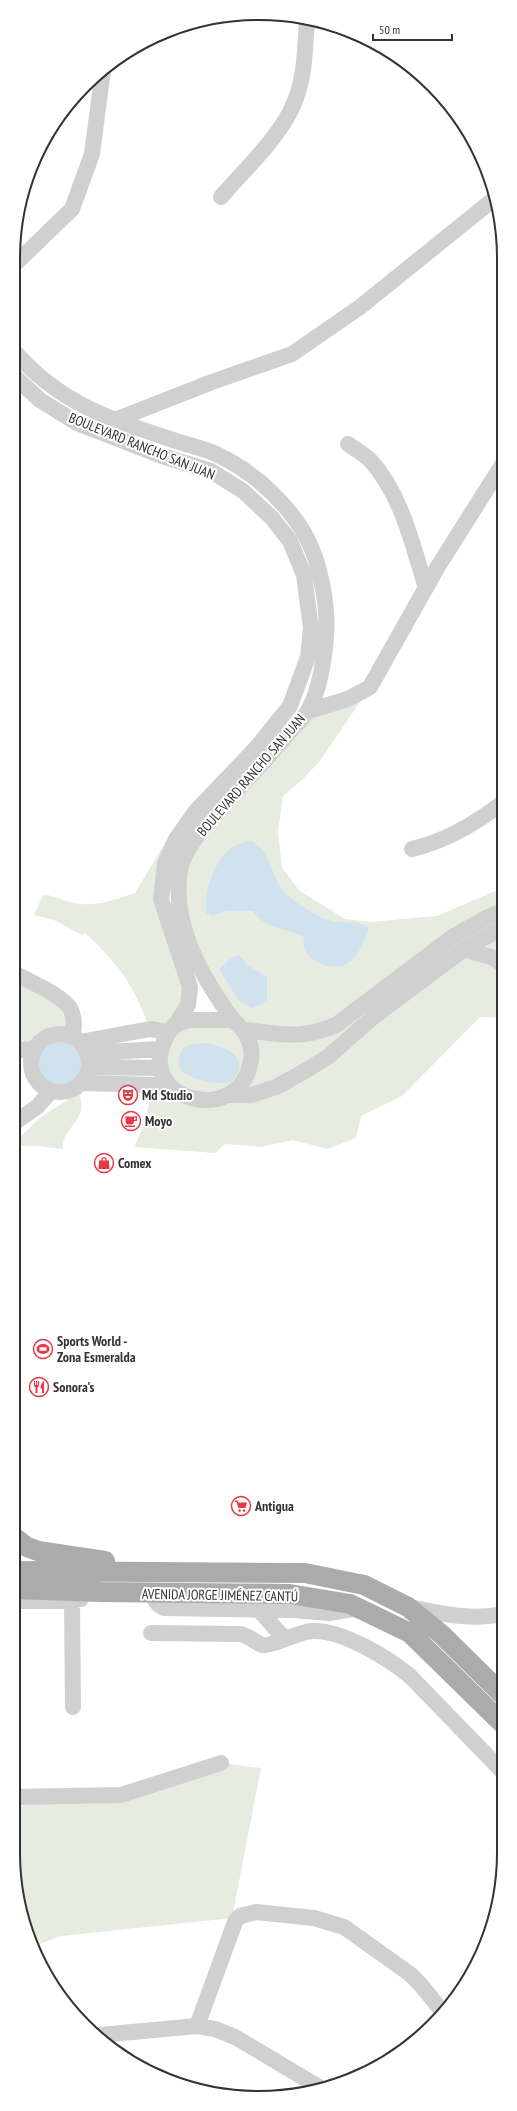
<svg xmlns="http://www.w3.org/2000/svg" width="517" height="2111" viewBox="0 0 517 2111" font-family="'PT Sans Narrow',sans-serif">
	<rect width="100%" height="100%" fill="#fff"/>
	<path fill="#e6ecdf" d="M 370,687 L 320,761 L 303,779 L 283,796 L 278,831 L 282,868 L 300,891 L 345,919 L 370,922 L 437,916 L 502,888 L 502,1018 L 480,1017 L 402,1096 L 361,1116 L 356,1138 L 328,1149 L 293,1140 L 261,1147 L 225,1144 L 215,1153 L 134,1147 C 144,1128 149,1109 151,1088 L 166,1081 L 168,1032 L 148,1025 C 134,984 116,962 85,933 L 82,935 L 54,920 L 34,915 L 43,895 C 56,895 67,903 80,904 C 99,906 117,899 135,893 L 171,833 L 161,899 L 190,987 L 176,1023 L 233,1020 L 188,945 L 180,868 L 308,711 Z
		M 14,973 L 59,998 L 73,1037 L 14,1051 Z
		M 76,1087 C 94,1121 61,1125 63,1149 L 37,1146 L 14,1146 L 14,1143 L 42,1116 L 68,1100 L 71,1090 Z
		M 221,1763 L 261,1768 L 232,1918 L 61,1936 L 32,1947 L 13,1852 L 13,1797 L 101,1796 Z"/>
	<path fill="#cfe2ee" d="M 251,841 C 272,850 271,881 288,896 C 301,906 320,920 337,922 C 349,924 359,919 369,929 C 365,938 360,952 353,959 C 341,973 311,966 305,949 C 303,946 304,940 304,937 C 284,927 266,930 253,911 L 226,911 L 213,916 L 206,913 C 204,885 219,843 251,841 Z
		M 239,955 L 249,966 L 267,977 L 267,1000 L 260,1005 L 252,1008 L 238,1000 L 219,969 L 230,959 Z
		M30 1063a29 29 0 1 1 58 0a29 29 0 1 1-58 0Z
		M 206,1043 C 218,1045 246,1053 238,1071 C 235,1076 235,1080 229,1082 C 221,1086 184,1078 180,1069 C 177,1063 180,1055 182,1049 L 188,1045 Z"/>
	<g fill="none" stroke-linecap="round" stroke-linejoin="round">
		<path stroke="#d0d0d0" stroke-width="16" d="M 221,197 C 244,170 273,144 290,112 C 305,84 305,51 307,20
			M 15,264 L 72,209 L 92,154 L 103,70
			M 15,352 C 62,406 114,420 179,442 C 192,446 206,449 218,455 C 249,470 277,494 297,522 C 316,548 323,580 326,611 C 328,638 322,689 307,712 C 301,721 293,728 286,736 C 264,763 239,787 215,813 C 203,826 183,853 180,870 C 171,925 202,977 233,1020
			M 15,377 L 40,400 L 77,423 L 162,456 L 211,471 L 243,491 L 272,518 L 290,541 L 304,575 L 311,628 L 308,657 L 290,706 L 256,748 L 195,812 L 176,839 L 165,864 L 161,899 L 190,987 L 188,1005 L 176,1024
			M 115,420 L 212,382 L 292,354 L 360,307 L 494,199
			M 348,444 C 355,449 364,454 370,460 C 402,495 412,544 426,588
			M 308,711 L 348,699 L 370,687 L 437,568 L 502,465
			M 412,849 C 446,841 475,824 502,803
			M 464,949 L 494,958 L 502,965
			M 14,973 C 28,981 65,996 71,1010 C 75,1019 74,1028 73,1037
			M 191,1020 L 233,1020 C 247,1032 255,1046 250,1065 C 236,1125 141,1101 163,1044 C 170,1027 173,1024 191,1020 Z
			M 244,1030 C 282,1034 300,1040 336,1025 L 454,936 L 488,917 L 502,911
			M31 1063a29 29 0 1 1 58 0a29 29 0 1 1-58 0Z
			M 80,1042 L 150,1029 L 168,1032
			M 14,1051 L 35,1049
			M 87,1053 L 161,1049
			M 89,1067 L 161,1068
			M 81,1083 L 157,1085 L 176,1092
			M 229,1095 L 251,1095 L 276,1087 L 305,1071 L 329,1056 L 372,1018 L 464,949 L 502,928
			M 14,1123 L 37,1107 L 51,1091
			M 150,1593 L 158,1604 L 164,1608 L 293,1610 L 329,1613 L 359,1608
			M 13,1601 L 72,1601 L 81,1599
			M 72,1601 L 73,1707
			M 409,1607 C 440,1613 470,1621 502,1614
			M 258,1609 L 284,1638
			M 151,1633 L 241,1634 C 249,1636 255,1642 262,1645 C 270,1647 298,1632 312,1631 C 341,1629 388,1658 410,1676 L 502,1771
			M 13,1797 L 121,1795 L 221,1763
			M 197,2026 L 235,1922 L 240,1916 L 256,1912 L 314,1918 L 344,1927 L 410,1974 L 421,1985 L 441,2010
			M 100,2035 L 197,2026 L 215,2029 L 235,2037 L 319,2087"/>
		<path stroke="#ababab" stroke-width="20" d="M 13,1536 L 27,1547 L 38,1551 L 105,1561
			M 13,1571 L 305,1573 L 364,1585 L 408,1607 L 441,1634 L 502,1694
			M 13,1589 L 102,1592 L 290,1594 L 350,1604 L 410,1633 L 502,1723"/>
	</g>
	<defs>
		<symbol id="theatre-ring" viewBox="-11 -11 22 22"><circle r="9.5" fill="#fff" stroke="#e63946" stroke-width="1.5"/><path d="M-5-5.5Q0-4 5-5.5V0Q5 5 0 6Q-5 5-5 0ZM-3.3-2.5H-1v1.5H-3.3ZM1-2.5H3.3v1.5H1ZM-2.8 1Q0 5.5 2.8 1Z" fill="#e63946"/></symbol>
		<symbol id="cafe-ring" viewBox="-11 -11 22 22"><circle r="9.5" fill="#fff" stroke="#e63946" stroke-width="1.5"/><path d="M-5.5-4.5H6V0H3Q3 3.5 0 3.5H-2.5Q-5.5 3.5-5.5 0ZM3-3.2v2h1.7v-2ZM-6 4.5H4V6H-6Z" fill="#e63946"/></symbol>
		<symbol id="shop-ring" viewBox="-11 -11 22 22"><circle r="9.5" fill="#fff" stroke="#e63946" stroke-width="1.5"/><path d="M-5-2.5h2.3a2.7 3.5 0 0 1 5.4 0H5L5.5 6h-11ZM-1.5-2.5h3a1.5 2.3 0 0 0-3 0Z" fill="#e63946"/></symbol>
		<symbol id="stadium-ring" viewBox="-11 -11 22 22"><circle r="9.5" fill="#fff" stroke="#e63946" stroke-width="1.5"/><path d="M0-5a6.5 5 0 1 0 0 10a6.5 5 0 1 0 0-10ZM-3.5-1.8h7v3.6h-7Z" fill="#e63946"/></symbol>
		<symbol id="restaurant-ring" viewBox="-11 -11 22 22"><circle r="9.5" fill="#fff" stroke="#e63946" stroke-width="1.5"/><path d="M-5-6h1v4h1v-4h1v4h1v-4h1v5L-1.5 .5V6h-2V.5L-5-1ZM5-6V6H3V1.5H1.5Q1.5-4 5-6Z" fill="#e63946"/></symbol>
		<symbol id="supermarket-ring" viewBox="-11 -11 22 22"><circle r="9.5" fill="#fff" stroke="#e63946" stroke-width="1.5"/><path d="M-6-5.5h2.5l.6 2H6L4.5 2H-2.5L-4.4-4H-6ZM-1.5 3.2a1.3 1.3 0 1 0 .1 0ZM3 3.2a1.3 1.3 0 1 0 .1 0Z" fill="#e63946"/></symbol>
	</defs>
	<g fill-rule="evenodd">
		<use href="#theatre-ring" x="117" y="1084" width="22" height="22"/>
		<use href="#cafe-ring" x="120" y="1110" width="22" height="22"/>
		<use href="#shop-ring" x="93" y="1152" width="22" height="22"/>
		<use href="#stadium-ring" x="32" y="1338" width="22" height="22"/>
		<use href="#restaurant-ring" x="28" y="1376" width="22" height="22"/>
		<use href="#supermarket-ring" x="230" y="1495" width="22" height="22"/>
	</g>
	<g text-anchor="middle" stroke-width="4" stroke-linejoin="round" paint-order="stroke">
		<g font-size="14" fill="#333" stroke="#fff">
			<text transform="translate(142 446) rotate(22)" y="5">BOULEVARD RANCHO SAN JUAN</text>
			<text transform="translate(251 775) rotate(-49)" y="5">BOULEVARD RANCHO SAN JUAN</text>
			<text transform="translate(220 1595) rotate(1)" y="5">AVENIDA JORGE JIMÉNEZ CANTÚ</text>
		</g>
		<g font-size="14" font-weight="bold" fill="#333" stroke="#fff" text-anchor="start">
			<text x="142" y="1100">Md Studio</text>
			<text x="145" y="1126">Moyo</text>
			<text x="118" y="1168">Comex</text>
			<text x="57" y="1346">Sports World -<tspan x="57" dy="16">Zona Esmeralda</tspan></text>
			<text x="53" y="1392">Sonora's</text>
			<text x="255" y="1511">Antigua</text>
		</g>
	</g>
	<path d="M0 0H517V2111H0ZM258 20H259A238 238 0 0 1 497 258V1853A238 238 0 0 1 259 2091H258A238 238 0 0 1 20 1853V258A238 238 0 0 1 258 20Z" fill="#fff" fill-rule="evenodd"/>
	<path fill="none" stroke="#333" stroke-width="2" d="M258 20H259A238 238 0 0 1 497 258V1853A238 238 0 0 1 259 2091H258A238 238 0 0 1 20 1853V258A238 238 0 0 1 258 20Z"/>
	<path d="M373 34v6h79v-6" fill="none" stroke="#333333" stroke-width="2"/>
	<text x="379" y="34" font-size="12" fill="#333333" stroke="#ffffff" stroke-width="3" paint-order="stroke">50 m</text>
</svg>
